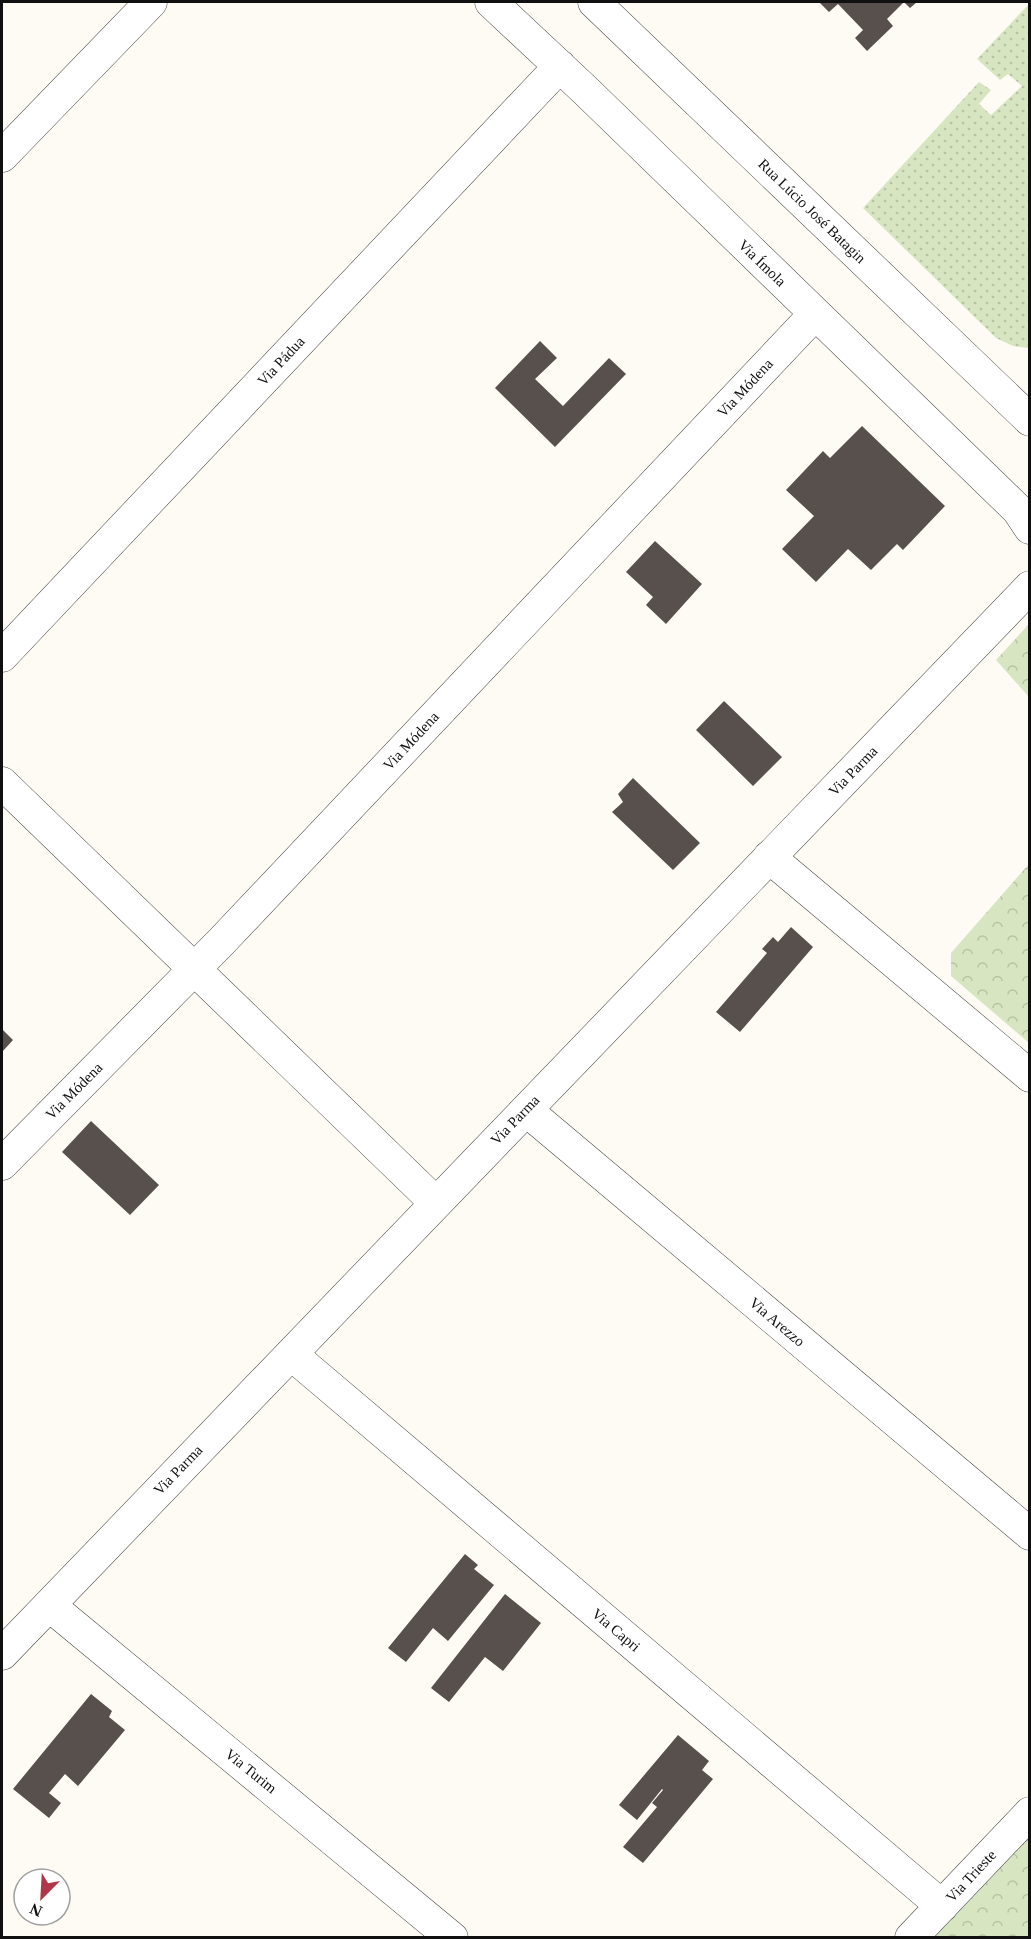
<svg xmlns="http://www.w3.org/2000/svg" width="1031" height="1939" viewBox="0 0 1031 1939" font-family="Georgia,serif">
	<defs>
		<pattern id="park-crowns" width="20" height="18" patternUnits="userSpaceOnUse" patternTransform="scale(1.5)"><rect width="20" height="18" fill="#d7e5c0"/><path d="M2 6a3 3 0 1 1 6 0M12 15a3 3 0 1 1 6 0" fill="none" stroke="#b8c3a4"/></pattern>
		<pattern id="garden-dots" width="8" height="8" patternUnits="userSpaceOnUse" patternTransform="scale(1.5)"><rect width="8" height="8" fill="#d7e5c0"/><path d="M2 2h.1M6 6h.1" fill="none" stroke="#b8c3a4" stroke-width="1.8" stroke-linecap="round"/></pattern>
	</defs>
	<rect width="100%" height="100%" fill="#fefbf4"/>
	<path fill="url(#park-crowns)" d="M 1029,624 L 1029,697 L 996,660 Z
		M 1029,864 L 1029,1043 L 951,976 L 951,953 Z
		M 1029,1836 L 1029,1937 L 932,1938 Z"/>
	<path fill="url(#garden-dots)" d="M 1029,4 L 1030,348 L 1028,348 L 1013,346 L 996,338 L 863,208 L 979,82 L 991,90 L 979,104 L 991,115 L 1022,86 L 1008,74 L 1000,80 L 977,59 Z"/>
	<path fill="#57504d" d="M 819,2 L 917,2 L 910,8 L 904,2 L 887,19 L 893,26 L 867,51 L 855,38 L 863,30 L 838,4 L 829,12 Z
		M 540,341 L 557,358 L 535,379 L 563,406 L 609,358 L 626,374 L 555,447 L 495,388 Z
		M 862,426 L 945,506 L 903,550 L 897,544 L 871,570 L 848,549 L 816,582 L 782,549 L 814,516 L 786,490 L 823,451 L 830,458 Z
		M 655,541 L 702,584 L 666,624 L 646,605 L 653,597 L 626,572 Z
		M 724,701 L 782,757 L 753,786 L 696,730 Z
		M 633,778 L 700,843 L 673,870 L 612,812 L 623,802 L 618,794 Z
		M 791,927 L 813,947 L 740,1032 L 716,1012 L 767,953 L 762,949 L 773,937 L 778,942 Z
		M 2,1029 L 13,1040 L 2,1052 Z
		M 91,1121 L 159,1185 L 130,1215 L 62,1152 Z
		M 465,1554 L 478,1565 L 474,1569 L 494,1585 L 448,1641 L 433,1628 L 406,1662 L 388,1648 Z
		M 505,1594 L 541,1623 L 503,1671 L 485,1657 L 449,1702 L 431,1688 Z
		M 91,1694 L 112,1711 L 109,1717 L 125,1730 L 78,1786 L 65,1774 L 49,1793 L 61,1803 L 49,1818 L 13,1789 Z
		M 678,1735 L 709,1761 L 702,1770 L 713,1779 L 643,1863 L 623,1847 L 657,1807 L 652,1803 L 663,1790 L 662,1789 L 637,1820 L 619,1805 Z"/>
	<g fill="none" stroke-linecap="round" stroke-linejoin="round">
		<defs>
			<path id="street" d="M 491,2 L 586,91 L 1018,510 L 1030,528
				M 594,2 L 1030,420
				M 2,156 L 151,2
				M 2,656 L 560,66
				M 2,783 L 436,1203
				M 769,857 L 1030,1076
				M 526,1110 L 1030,1534
				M 2,1164 L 222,941 L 815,314
				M 291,1354 L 942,1906
				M 49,1605 L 452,1938
				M 2,1654 L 1030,587
				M 911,1938 L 1030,1813"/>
		</defs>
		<use href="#street" stroke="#434343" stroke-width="33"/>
		<use href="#street" stroke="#fff" stroke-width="32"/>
	</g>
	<g text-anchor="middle" stroke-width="6" stroke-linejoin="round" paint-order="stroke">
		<g font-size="15" fill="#101010" stroke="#fff">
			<text transform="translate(812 211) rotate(44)" y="5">Rua Lúcio José Batagin</text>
			<text transform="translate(762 263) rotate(44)" y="5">Via Ímola</text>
			<text transform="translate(281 361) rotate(-47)" y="5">Via Pádua</text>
			<text transform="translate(745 388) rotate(-47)" y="5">Via Módena</text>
			<text transform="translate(411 741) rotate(-47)" y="5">Via Módena</text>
			<text transform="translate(853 771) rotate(-46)" y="5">Via Parma</text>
			<text transform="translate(74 1091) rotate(-45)" y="5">Via Módena</text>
			<text transform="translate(515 1120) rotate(-46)" y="5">Via Parma</text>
			<text transform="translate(777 1322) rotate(40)" y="5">Via Arezzo</text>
			<text transform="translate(178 1470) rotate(-46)" y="5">Via Parma</text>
			<text transform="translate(616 1630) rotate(40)" y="5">Via Capri</text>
			<text transform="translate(251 1771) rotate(39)" y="5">Via Turim</text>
			<text transform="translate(971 1876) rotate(-47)" y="5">Via Trieste</text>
		</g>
	</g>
	<rect width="1031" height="1939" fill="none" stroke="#101010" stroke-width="6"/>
	<g transform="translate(42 1897) rotate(204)"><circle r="28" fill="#ffffff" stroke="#9f9f9f" stroke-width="1.5"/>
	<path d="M0-4.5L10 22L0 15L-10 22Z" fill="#b13649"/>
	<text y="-9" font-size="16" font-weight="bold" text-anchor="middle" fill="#101010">N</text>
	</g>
</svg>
